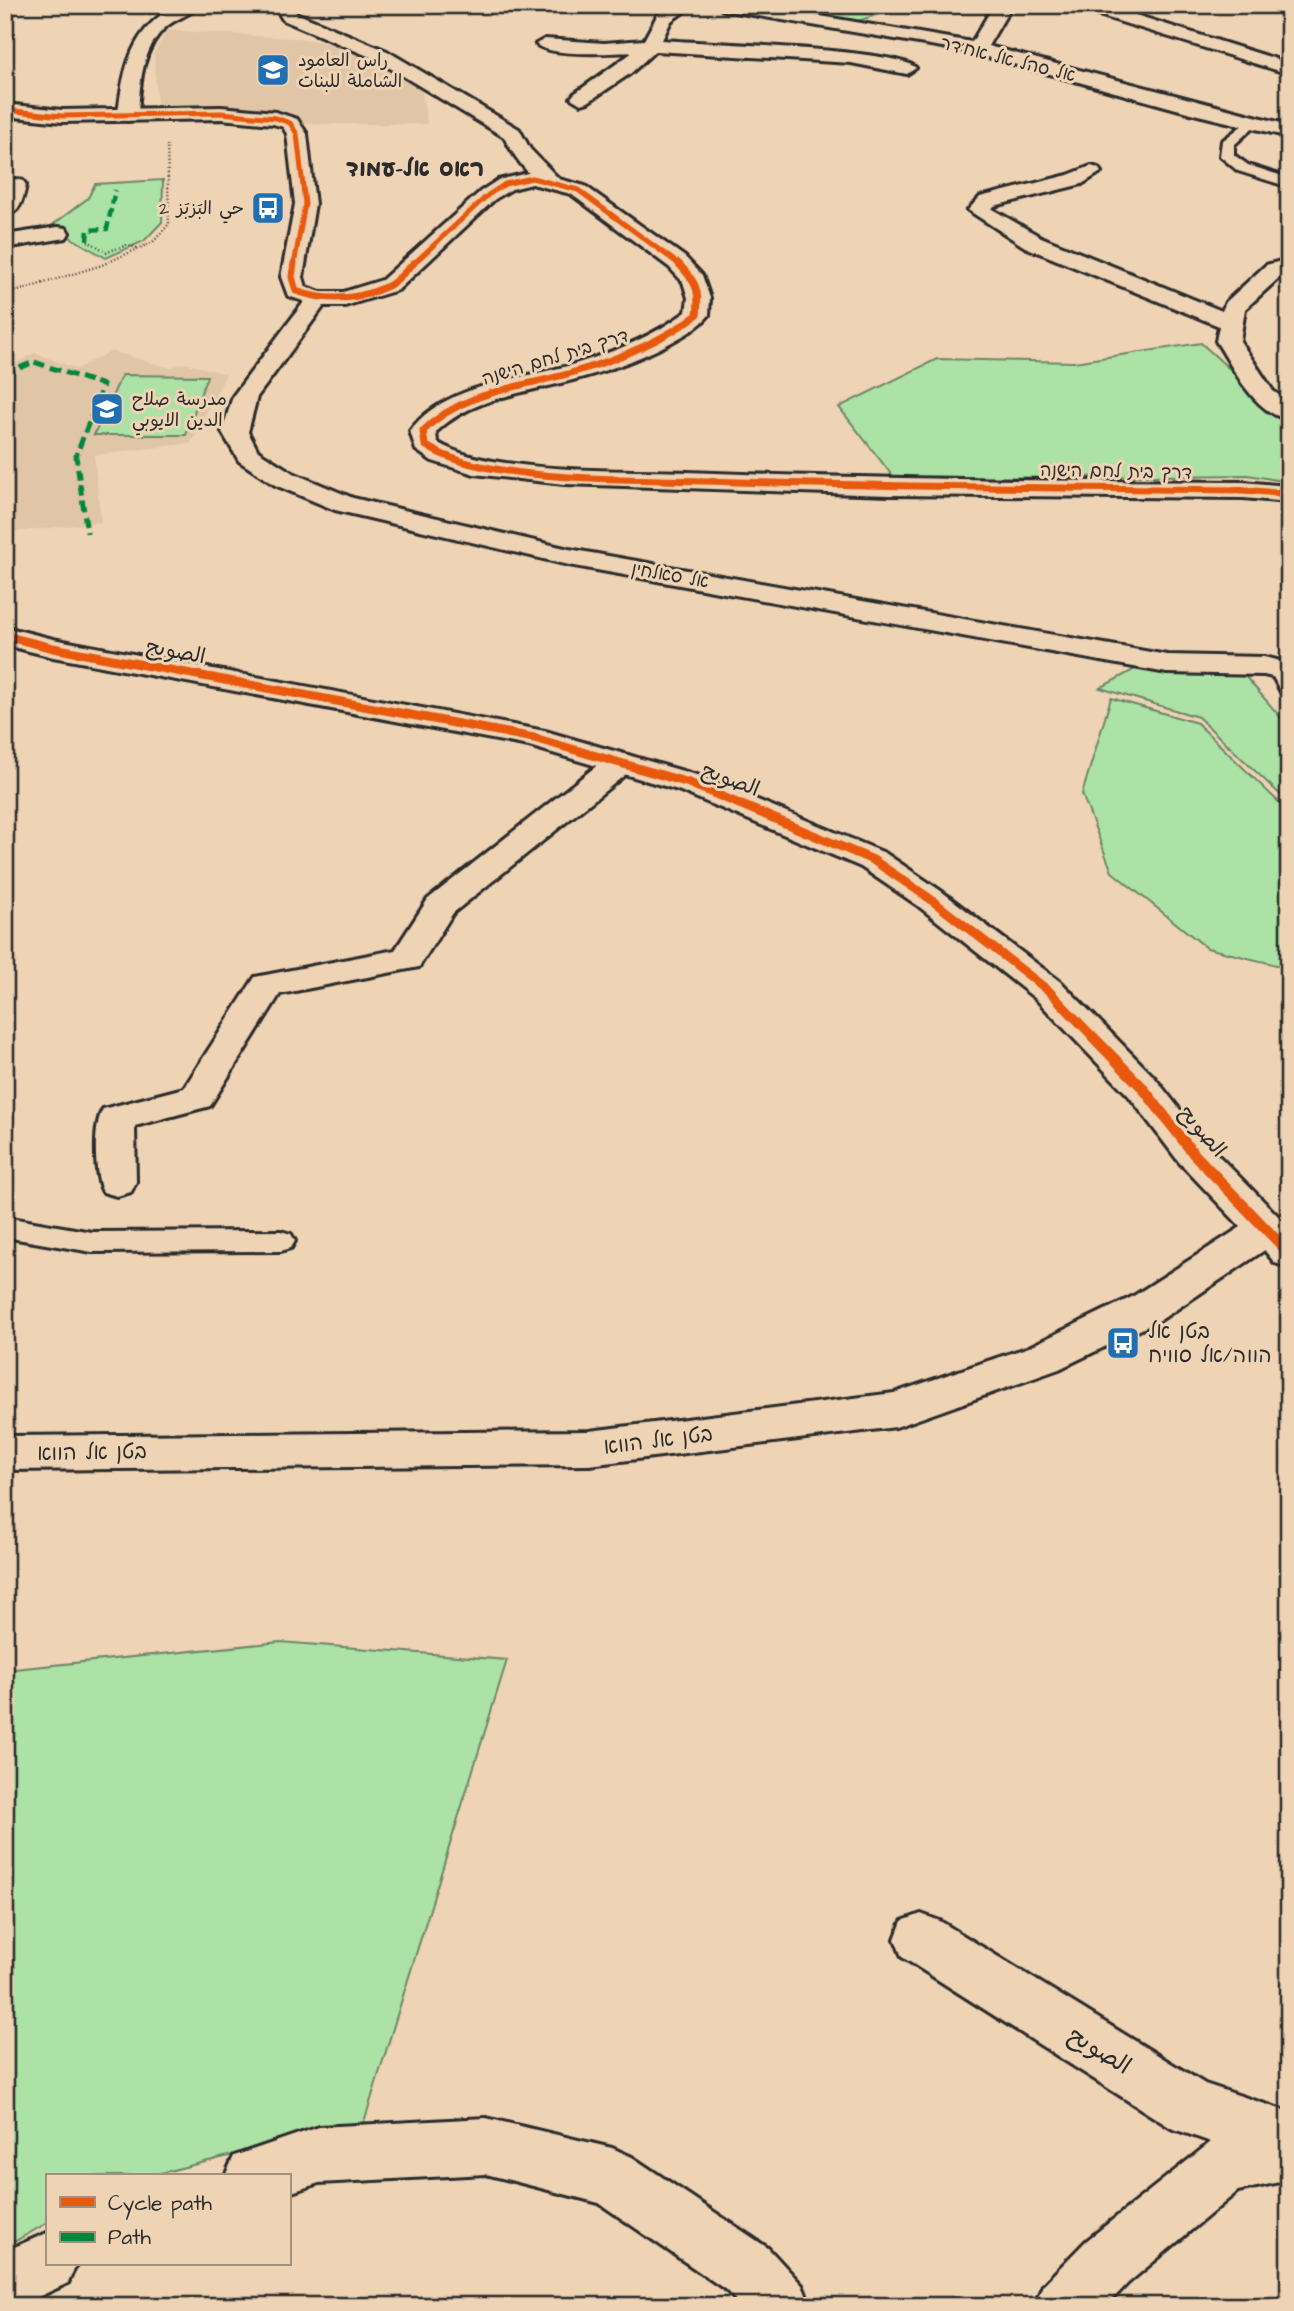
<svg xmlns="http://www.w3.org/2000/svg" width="1294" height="2311" viewBox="0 0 1294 2311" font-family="'Architects Daughter','Playpen Sans Arabic','Playpen Sans Hebrew',sans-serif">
	<rect width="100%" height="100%" fill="#eed3b5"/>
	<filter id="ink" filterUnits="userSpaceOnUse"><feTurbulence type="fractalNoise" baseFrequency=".0143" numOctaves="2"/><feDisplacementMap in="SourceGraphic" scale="14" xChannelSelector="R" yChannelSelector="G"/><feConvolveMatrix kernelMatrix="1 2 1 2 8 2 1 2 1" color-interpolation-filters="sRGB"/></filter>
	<g filter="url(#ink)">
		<path fill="#e0c5a6" d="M 167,30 L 305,39 L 357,50 L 421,88 L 427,124 L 312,124 L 262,110 L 157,104 L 154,53 Z
			M 111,351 L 170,368 L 184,363 L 226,374 L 191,443 L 94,455 L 101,522 L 5,533 L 5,369 L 35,353 L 76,369 Z"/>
		<path fill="#ace2a5" stroke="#6c8668" stroke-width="2" d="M 761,5 L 906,5 L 855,22 Z
			M 163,180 L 162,222 L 144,241 L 106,258 L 66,235 L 42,233 L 88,198 L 95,184 Z
			M 1201,343 L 1289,423 L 1289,482 L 1248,475 L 895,479 L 839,407 L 937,359 L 1074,362 Z
			M 122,375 L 207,376 L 186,435 L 94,435 Z
			M 1135,669 L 1245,676 L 1289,727 L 1289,803 L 1198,717 L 1100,688 Z
			M 1111,698 L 1197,723 L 1289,812 L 1289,968 L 1207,948 L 1112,872 L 1082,794 Z
			M 280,1642 L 507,1660 L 364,2122 L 149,2176 L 47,2176 L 47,2223 L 5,2247 L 5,1670 Z"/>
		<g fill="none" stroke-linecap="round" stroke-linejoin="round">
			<defs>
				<path id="service" d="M 1252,118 L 1259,122 L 1234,145 L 1234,155 L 1248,165 L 1289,178 L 1289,187 L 1238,171 L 1220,156 L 1222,141 Z
					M 1279,663 L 1289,669 L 1289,696 L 1282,694 L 1269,669 L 1272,665 Z
					M 5,1217 L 92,1232 L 281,1231 L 291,1234 L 295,1241 L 291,1248 L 281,1251 L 92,1252 L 5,1237 Z"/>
				<path id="minor" d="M 178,5 L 200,5 C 192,14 177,18 167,26 C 141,48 140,84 138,115 L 128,121 L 121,119 L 118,115 C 123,68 132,27 178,5 Z
					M 274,5 L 292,5 L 296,13 L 387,51 L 519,129 L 530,149 L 561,181 L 558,185 C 535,191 513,154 504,137 L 375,59 L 283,20 Z
					M 673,5 L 693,5 L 671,21 L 662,40 C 698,43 901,49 916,68 L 907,74 L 851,63 L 655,51 L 631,73 L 588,102 L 581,104 L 571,98 L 574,94 L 633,52 C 614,53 548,57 536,44 L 545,39 L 604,43 L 644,40 L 658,14 Z
					M 715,5 L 756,5 L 972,42 L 994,5 L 1012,5 L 988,46 L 1289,125 L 1289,137 L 1198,115 L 966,51 L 723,10 Z
					M 1077,5 L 1104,5 L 1289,63 L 1289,74 L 1079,9 Z
					M 1091,166 L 1098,168 L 1101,172 L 1082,184 L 994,206 L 992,209 L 1041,237 L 1222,311 L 1226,302 L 1266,265 L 1289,259 L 1289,273 L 1282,275 L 1245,309 L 1240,341 L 1273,391 L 1289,402 L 1289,420 C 1252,411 1235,370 1216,341 L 1219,326 L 1025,247 L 968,210 L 980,197 L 1068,175 Z
					M 16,179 L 23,181 L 26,185 C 23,199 21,212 5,216 L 5,187 L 9,181 Z
					M 58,227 L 66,228 L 69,233 L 66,238 L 5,248 L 5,235 Z
					M 318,292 L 326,294 L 329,299 L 257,397 L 248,432 L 258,451 L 293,473 L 353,498 L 569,549 L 1167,655 L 1264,657 L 1289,663 L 1289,681 L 1264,675 L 1167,673 L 569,565 L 335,510 L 275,485 L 239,461 L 222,432 L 233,396 L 310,294 Z
					M 620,754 L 631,756 L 636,763 L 631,770 L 453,913 L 419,967 L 280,994 L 210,1106 L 135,1126 L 136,1182 L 131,1192 L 117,1196 L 103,1192 C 94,1176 93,1124 103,1109 L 184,1088 L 255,977 L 395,950 L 428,899 L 609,756 Z
					M 1267,1215 L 1281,1219 L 1289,1227 L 1289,1268 L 1275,1263 L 1247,1229 L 1253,1219 Z
					M 921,1914 L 940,1921 L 1205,2084 L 1289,2112 L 1289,2180 L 1238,2191 L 1128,2283 L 1106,2306 L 1034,2306 L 1043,2285 L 1086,2241 L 1211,2142 L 1171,2128 L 902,1957 L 895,1939 L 902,1921 Z
					M 486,2118 L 612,2148 L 632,2157 L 768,2248 L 802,2285 L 811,2306 L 741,2306 L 726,2290 L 599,2203 L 486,2174 L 319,2183 L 289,2193 L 289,2176 L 225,2176 L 234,2156 L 319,2127 Z
					M 47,2233 L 47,2264 L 76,2264 L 68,2283 L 19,2306 L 5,2306 L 5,2251 Z"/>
				<path id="tertiary" d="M 5,104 L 62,110 L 221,107 L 276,112 L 297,119 L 307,134 L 315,204 L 303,277 L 306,287 L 321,292 L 343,292 L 382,280 L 481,191 L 498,180 L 532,172 L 585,186 L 685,257 L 702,275 L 710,298 L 709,315 C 700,327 683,336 670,343 C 638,360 604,372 569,381 C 523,393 471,398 436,432 L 437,442 C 485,474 626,470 687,472 C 872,479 1058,481 1243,482 L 1289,486 L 1289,502 L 1243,498 L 889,495 L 564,484 L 474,474 L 432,461 L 416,450 L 410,431 C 444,383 526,379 578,363 C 617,351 653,336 686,312 L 688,298 L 683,282 L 669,267 L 571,194 L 532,184 L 512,189 L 495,199 L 398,290 L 345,306 L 318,306 L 288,296 L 281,277 L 295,204 L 287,134 L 283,127 L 273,124 L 221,119 L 62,122 L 5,116 Z
					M 5,627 L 53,639 L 545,731 L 700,776 L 885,853 L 941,891 L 1062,983 L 1155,1078 L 1207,1144 L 1281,1219 L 1287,1229 L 1281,1239 L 1162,1319 L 1059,1369 L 896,1427 L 589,1465 L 5,1470 L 5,1436 L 589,1431 L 894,1393 L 1029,1347 L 1132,1297 L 1241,1227 L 1179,1162 L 1129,1096 L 1036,999 L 917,905 L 861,867 L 678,790 L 529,746 L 53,657 L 5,645 Z"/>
			</defs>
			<use href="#service" stroke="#2b2b2b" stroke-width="6"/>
			<use href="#minor" stroke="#2b2b2b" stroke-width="6"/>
			<use href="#tertiary" stroke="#2b2b2b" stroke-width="6"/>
			<path stroke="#2b2b2b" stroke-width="2.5" stroke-dasharray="1 2.5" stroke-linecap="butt" d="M 88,241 L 107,252 L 127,245 L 137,248
				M 5,291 L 15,292 L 102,265 L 153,242 L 169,224 L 167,143"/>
			<use href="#service" fill="#eed3b5" fill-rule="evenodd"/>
			<use href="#minor" fill="#eed3b5" fill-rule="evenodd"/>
			<use href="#tertiary" fill="#eed3b5" fill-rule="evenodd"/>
			<path stroke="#00873e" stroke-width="4.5" stroke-dasharray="9 4.5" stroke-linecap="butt" d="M 87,240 L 88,230 L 107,229 L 115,190"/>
			<path stroke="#00873e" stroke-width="5" stroke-dasharray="11 5" stroke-linecap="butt" d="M 5,374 L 34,362 L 103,385 L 76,456 L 87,533"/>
			<defs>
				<path id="cycleway-far3" d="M 5,110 L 62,116 L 221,113 L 276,118 L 290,123 L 297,134 L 305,204 L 294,265
					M 412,265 L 488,195 L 505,184 L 532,178 L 578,190 L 680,265"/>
				<path id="cycleway-far2" d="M 294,263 L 292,277 L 296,291 C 327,302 358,300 388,286 C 398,281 406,270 414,263
					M 678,263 C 696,282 700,289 697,315 C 659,343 616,360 571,373 C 519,388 463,391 423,431 L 425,445 C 482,484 635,478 706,481 C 885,487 1064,488 1243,490 L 1289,494"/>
				<path id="cycleway-far1" d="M 5,636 L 53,648 L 534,738 L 689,783 L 873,860 L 929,898 L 1049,991 L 1095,1039"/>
				<path id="cycleway" d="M 1093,1037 L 1142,1087 L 1193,1153 L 1289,1253"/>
			</defs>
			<use href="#cycleway-far3" stroke="#eed3b5" stroke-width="8"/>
			<use href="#cycleway-far2" stroke="#eed3b5" stroke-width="10"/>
			<use href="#cycleway-far1" stroke="#eed3b5" stroke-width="12"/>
			<use href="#cycleway" stroke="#eed3b5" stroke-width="16"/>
			<use href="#cycleway-far3" stroke="#e8590c" stroke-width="5"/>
			<use href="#cycleway-far2" stroke="#e8590c" stroke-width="7"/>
			<use href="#cycleway-far1" stroke="#e8590c" stroke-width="9"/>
			<use href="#cycleway" stroke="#e8590c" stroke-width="11"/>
		</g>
	</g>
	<defs>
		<symbol id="school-square" viewBox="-11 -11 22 22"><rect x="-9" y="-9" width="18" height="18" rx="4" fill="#1f6fb2" stroke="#eed3b5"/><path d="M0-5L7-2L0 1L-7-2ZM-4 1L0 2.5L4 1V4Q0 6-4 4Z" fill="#fff"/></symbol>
		<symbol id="bus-square" viewBox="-11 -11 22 22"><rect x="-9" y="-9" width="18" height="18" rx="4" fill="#1f6fb2" stroke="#eed3b5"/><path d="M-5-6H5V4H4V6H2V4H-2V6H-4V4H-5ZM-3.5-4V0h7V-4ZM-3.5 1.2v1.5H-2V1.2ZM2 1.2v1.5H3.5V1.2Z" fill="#fff"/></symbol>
	</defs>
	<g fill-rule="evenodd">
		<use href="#school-square" x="254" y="51" width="38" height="38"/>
		<use href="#bus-square" x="249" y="189" width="38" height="38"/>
		<use href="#school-square" x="88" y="390" width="38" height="38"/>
		<use href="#bus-square" x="1104" y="1324" width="38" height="38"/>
	</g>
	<g text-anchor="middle" stroke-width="6" stroke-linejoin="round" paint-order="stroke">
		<g font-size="18" fill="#2b2b2b" stroke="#eed3b5">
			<text transform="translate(1008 59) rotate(14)" y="6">אל סהל אל אח'דר</text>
			<text transform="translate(555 357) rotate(-17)" y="6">דרך בית לחם הישנה</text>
			<text transform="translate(1116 471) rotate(1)" y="6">דרך בית לחם הישנה</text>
			<text transform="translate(670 575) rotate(10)" y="6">אל סאלחין</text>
		</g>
		<g font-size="18" fill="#2b2b2b" stroke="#eed3b5" text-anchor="start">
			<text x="298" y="66">راس العامود<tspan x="298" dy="21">الشاملة للبنات</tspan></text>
			<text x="244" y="214" text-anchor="end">حي البَزبَز 2</text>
			<text x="132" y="405">مدرسة صلاح<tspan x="132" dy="21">الدين الايوبي</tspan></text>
		</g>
		<g font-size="21" fill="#2b2b2b" stroke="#eed3b5">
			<text transform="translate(176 651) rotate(11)" y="7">الصويح</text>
			<text transform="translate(731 779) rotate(21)" y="7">الصويح</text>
			<text transform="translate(1203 1131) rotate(50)" y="7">الصويح</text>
			<text transform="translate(658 1440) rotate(-7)" y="7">בטן אל הווא</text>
			<text transform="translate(92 1452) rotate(-1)" y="7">בטן אל הווא</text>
		</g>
		<g font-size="21" fill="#2b2b2b" stroke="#eed3b5" text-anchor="start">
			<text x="1148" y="1338">בטן אל<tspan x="1148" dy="24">הווה/אל סוויח</tspan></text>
		</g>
		<g font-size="23" font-weight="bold" fill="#2b2b2b" stroke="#eed3b5">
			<text x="415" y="176">ראס אל-עמוד</text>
		</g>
		<g font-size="24" fill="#2b2b2b" stroke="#eed3b5">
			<text transform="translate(1100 2050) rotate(32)" y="8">الصويح</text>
		</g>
	</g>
	<rect width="1294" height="2311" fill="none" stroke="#eed3b5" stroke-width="28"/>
	<rect x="14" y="14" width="1266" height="2283" fill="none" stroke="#2b2b2b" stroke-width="2.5" filter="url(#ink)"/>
	<rect x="46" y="2174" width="245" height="91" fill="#eed3b5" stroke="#a0907e" stroke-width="2"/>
	<rect x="60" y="2197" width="35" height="10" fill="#e8590c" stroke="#a0907e" stroke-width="2"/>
	<text x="108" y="2210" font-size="21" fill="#2b2b2b">Cycle path</text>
	<rect x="60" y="2232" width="35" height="10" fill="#00873e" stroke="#a0907e" stroke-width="2"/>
	<text x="108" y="2244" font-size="21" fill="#2b2b2b">Path</text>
</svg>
